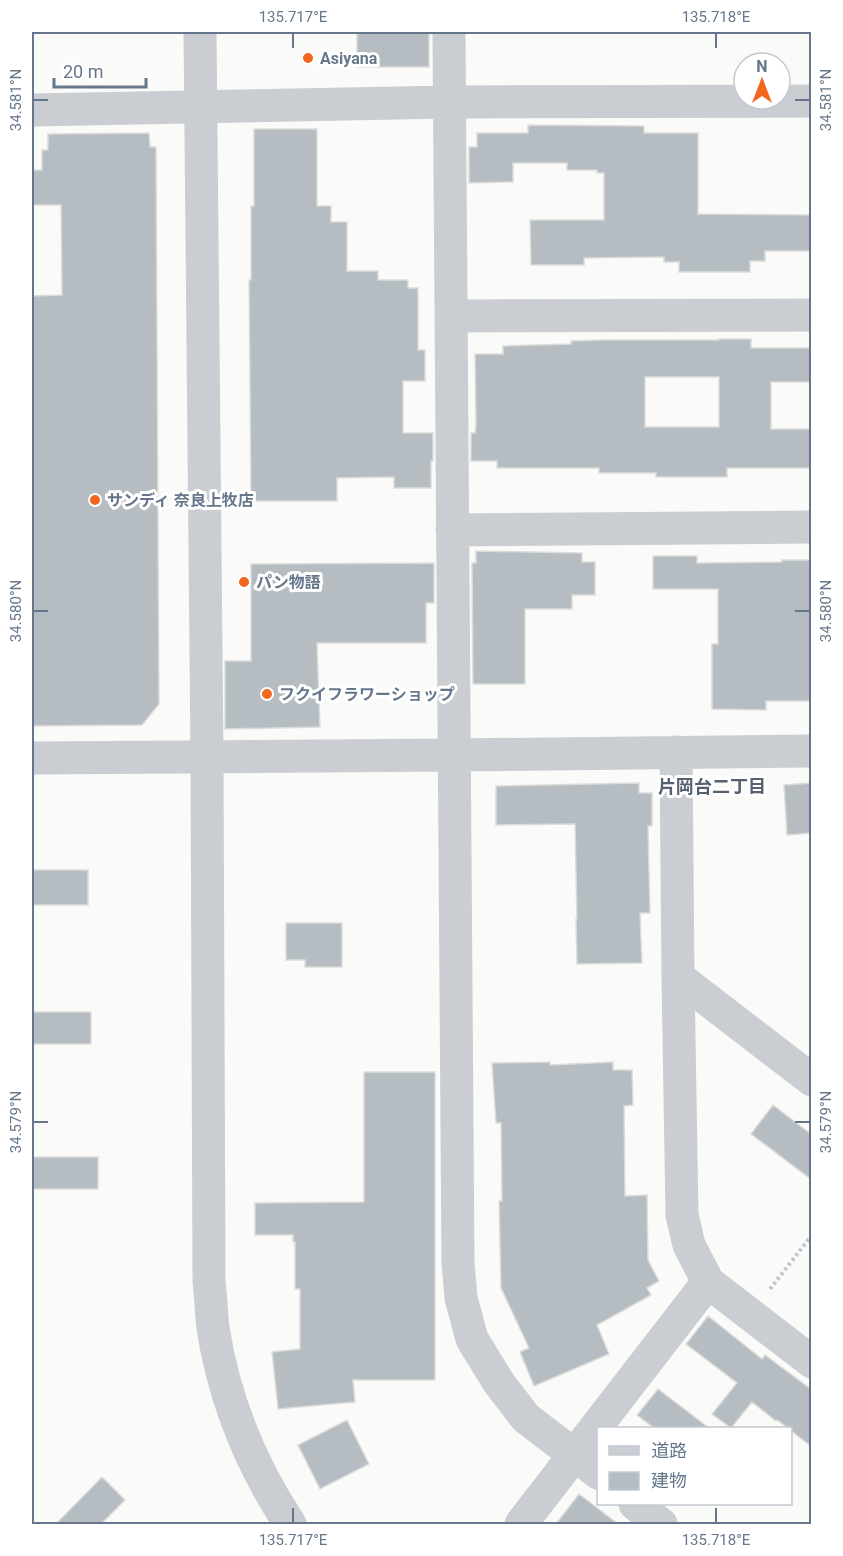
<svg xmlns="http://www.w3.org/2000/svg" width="843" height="1556" viewBox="0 0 843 1556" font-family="Roboto,'Noto Sans JP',sans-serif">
	<rect width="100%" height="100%" fill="#fafaf8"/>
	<path fill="#b5bcc2" stroke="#dcdcda" stroke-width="1.5" fill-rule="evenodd" d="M 357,32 L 429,32 L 429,67 L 357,67 Z
		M 528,125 L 644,126 L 644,133 L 698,133 L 698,214 L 812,215 L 812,251 L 765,251 L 765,261 L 750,261 L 750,272 L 679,272 L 679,262 L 664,262 L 664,257 L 584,258 L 584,265 L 531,265 L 530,220 L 604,220 L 604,173 L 597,173 L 597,170 L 567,170 L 567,163 L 513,163 L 513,182 L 469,183 L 469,147 L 477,147 L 477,133 L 528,133 Z
		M 254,129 L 317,129 L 317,206 L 331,206 L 331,222 L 347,222 L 347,271 L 378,271 L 378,280 L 408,280 L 408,288 L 418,288 L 418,350 L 425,350 L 425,381 L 403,381 L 403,433 L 433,433 L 433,461 L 431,461 L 431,488 L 394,488 L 394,477 L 337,478 L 337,501 L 251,501 L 249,280 L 251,280 L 251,206 L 254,206 Z
		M 149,133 L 150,147 L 156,147 L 159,704 L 142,725 L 32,726 L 32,296 L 62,295 L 61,205 L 32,205 L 32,170 L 42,170 L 42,150 L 48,150 L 48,134 Z
		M 719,339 L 751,339 L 751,348 L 812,348 L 812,382 L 771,382 L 771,429 L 812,429 L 812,468 L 727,468 L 727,477 L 656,477 L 656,473 L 599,473 L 599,468 L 497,468 L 497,461 L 471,461 L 471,433 L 475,433 L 476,425 L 475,354 L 503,354 L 503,346 L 571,344 L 571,341 L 599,340 L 719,340 ZM 645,377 L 719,377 L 719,427 L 645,427 Z
		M 476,551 L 582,553 L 582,562 L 595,562 L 595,595 L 572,595 L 572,609 L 525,609 L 525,684 L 473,684 L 472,563 L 476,563 Z
		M 653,556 L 697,556 L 697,563 L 782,562 L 782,560 L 812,560 L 812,701 L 766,701 L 766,710 L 712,709 L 712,644 L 718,644 L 718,589 L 653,589 Z
		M 434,563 L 434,603 L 426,603 L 426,643 L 317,643 L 320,727 L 225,729 L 225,661 L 251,661 L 251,564 Z
		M 639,783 L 639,793 L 652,793 L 652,826 L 648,826 L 650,913 L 640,913 L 642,963 L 577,964 L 576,919 L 577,919 L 575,824 L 496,825 L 496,786 Z
		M 812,783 L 812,833 L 787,835 L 784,785 Z
		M 32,870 L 88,870 L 88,905 L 32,905 Z
		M 286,923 L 342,923 L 342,967 L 305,967 L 305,960 L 286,960 Z
		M 32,1012 L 91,1012 L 91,1044 L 32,1044 Z
		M 550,1062 L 550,1065 L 613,1062 L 613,1070 L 632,1070 L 633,1105 L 624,1106 L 625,1196 L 647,1195 L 648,1260 L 659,1281 L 647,1288 L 651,1295 L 597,1325 L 609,1354 L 534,1386 L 520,1352 L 529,1348 L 501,1288 L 499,1201 L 502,1201 L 501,1123 L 496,1123 L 492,1063 Z
		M 364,1072 L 435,1072 L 435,1380 L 353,1380 L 355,1402 L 278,1409 L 272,1352 L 300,1349 L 300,1289 L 295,1289 L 295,1242 L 293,1242 L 293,1235 L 255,1235 L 255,1203 L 364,1202 Z
		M 773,1105 L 812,1135 L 812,1180 L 751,1134 Z
		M 32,1157 L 98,1157 L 98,1189 L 32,1189 Z
		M 708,1316 L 762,1359 L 765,1355 L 812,1390 L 812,1447 L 790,1430 L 790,1428 L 788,1428 L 777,1420 L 776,1421 L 752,1402 L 731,1428 L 712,1414 L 737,1383 L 686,1344 Z
		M 658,1389 L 709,1428 L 654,1428 L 637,1415 Z
		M 347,1420 L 369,1464 L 320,1489 L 298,1445 Z
		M 102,1477 L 125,1500 L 101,1524 L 56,1524 Z
		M 579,1494 L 618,1524 L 556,1524 Z"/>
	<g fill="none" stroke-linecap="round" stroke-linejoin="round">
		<path stroke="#c3c5c8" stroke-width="4" stroke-dasharray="3 3" stroke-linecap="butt" d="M 770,1289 L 812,1235"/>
		<path stroke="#cacdd1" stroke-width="33" d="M 200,32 L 207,756 L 209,1282 C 211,1297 211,1313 213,1328 C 224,1399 251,1465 290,1524
			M 449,32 L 458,1263 L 461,1298 L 472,1339 L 499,1383 L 526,1418 L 598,1473
			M 32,110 L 450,102 L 812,101
			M 452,316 L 812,315
			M 452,530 L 812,527
			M 32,758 L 454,755 L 812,751
			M 678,977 L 812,1080
			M 708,1282 L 812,1362
			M 635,1504 L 661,1524
			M 521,1524 L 708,1282 L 689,1245 L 682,1215 L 678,977 L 676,752"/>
	</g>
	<path fill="none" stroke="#66778b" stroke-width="2" d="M 293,33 L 293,48M 716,33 L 716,48M 33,100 L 48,100M 795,100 L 810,100M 33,611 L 48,611M 795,611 L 810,611M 33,1122 L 48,1122M 795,1122 L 810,1122M 293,1508 L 293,1523M 716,1508 L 716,1523"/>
	<g fill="#f26620" stroke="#fff" stroke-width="2">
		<circle cx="308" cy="58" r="6"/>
		<circle cx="95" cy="500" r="6"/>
		<circle cx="244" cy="582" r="6"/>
		<circle cx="267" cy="694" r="6"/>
	</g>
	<g text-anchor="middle" stroke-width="6" stroke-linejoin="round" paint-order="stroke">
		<g font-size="16" font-weight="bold" fill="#66778b" stroke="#fff" text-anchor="start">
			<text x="320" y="64">Asiyana</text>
			<text x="107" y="506">サンディ 奈良上牧店</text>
			<text x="256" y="588">パン物語</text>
			<text x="279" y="700">フクイフラワーショップ</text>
		</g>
		<g font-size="18" font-weight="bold" fill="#556170" stroke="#fff">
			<text x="712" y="793">片岡台二丁目</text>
		</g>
	</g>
	<rect width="843" height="1556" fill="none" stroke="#ffffff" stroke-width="66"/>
	<rect x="597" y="1427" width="195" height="78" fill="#ffffff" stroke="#c2c9d1" stroke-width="1.5"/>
	<rect x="609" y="1446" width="30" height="9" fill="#cacdd1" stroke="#c2c9d1" stroke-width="1.5"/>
	<text x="651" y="1457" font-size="18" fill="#66778b">道路</text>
	<rect x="609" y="1472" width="30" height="18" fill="#b5bcc2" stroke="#c2c9d1" stroke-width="1.5"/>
	<text x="651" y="1487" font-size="18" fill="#66778b">建物</text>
	<g transform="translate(762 81)"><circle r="28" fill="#ffffff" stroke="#c2c9d1" stroke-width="1.5"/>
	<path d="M0-4.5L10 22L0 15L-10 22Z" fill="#f26620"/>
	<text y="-9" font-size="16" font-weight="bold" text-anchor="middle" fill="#66778b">N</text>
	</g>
	<path d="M54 78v9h92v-9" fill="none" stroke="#66778b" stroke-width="3"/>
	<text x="63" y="78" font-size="18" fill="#66778b" stroke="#ffffff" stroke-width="4.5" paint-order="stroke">20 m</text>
	<rect x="33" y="33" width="777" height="1490" fill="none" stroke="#66778b" stroke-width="2"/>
	<g font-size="15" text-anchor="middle" fill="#66778b">
		<text x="293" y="22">135.717°E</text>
		<text x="716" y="22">135.718°E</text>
		<text transform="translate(16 100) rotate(-90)" y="5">34.581°N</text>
		<text transform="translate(826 100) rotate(-90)" y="5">34.581°N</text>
		<text transform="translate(16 611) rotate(-90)" y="5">34.580°N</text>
		<text transform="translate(826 611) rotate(-90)" y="5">34.580°N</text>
		<text transform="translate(16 1122) rotate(-90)" y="5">34.579°N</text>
		<text transform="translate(826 1122) rotate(-90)" y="5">34.579°N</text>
		<text x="293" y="1545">135.717°E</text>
		<text x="716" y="1545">135.718°E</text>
	</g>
</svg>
